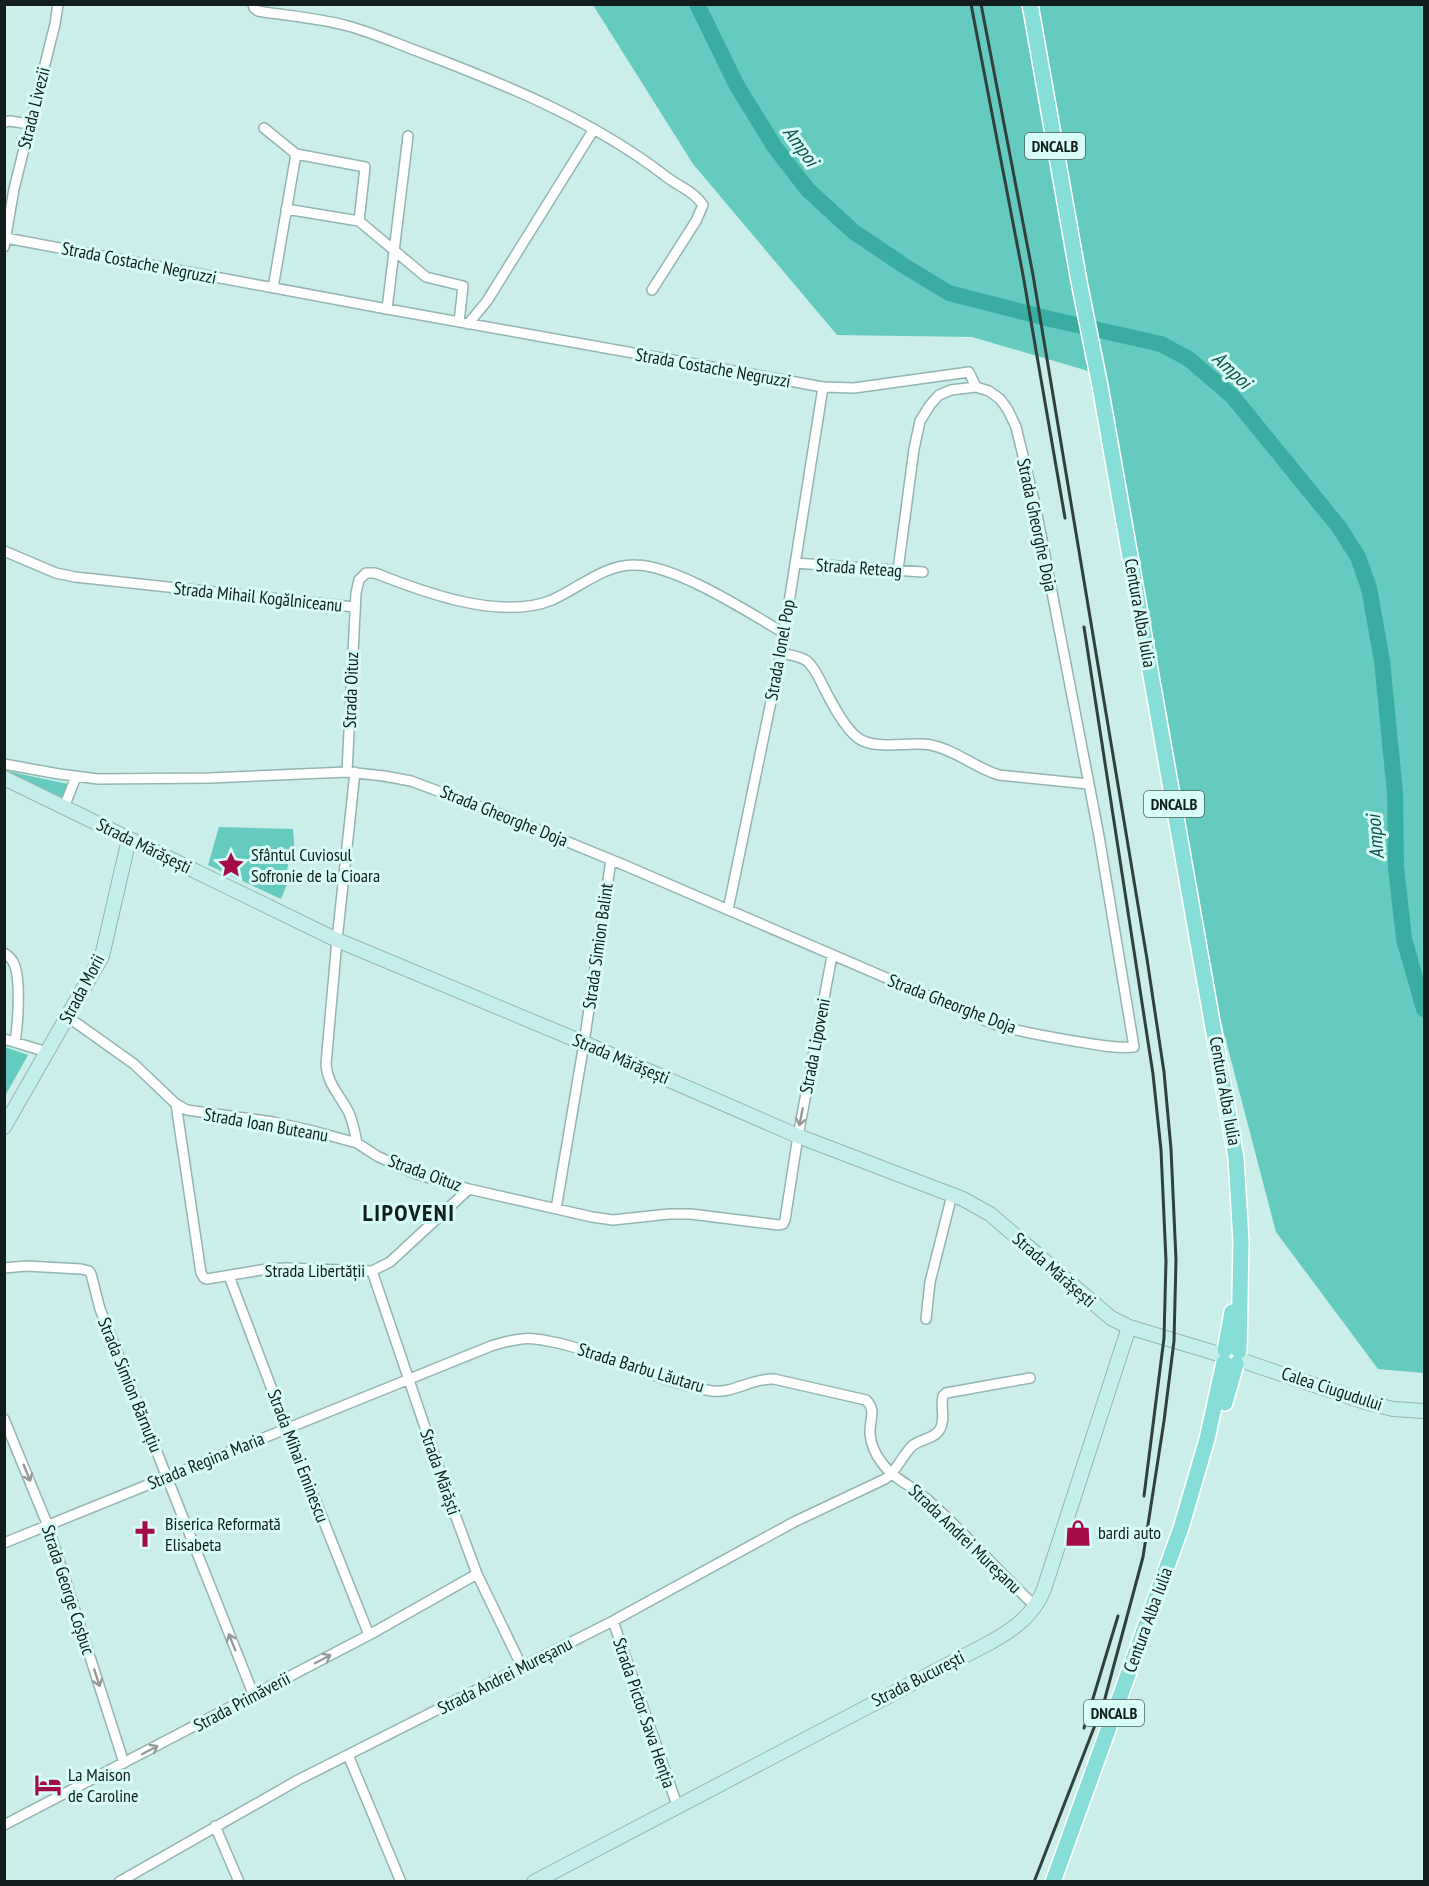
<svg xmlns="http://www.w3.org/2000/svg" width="1429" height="1886" viewBox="0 0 1429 1886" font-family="'PT Sans Narrow',sans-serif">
	<rect width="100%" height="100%" fill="#cbeeea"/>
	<path fill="#65cac0" d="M 593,5 L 1424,5 L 1424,1373 L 1378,1369 L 1276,1232 L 1220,1018 L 1147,621 L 1107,380 L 1085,370 L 972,337 L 837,335 L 693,164 Z
		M 11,772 L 68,784 L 63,800 L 10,776 Z
		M 219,827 L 293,829 L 295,856 L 289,859 L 287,871 L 290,877 L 281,899 L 208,865 Z
		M 5,1047 L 28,1055 L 5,1096 L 4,1047 Z"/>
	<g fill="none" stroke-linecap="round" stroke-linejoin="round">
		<path stroke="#3aada3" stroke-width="16" d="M 697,4 L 736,84 L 774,146 L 808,190 L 854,232 L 906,267 L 949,293 L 1050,319 L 1161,344 L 1189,359 L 1233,397 L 1339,527 L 1358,557 L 1369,588 L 1382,661 L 1395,793 L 1396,867 L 1404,939 L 1424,1009"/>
		<defs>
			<path id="street" d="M 253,4 L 254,8 L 258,11 C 288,16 319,18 348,26 C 374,33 400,45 425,54 C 509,86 592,120 664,175 C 677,186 694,191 703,205 L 696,221 L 652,290
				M 4,122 L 10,121 L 29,124
				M 264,128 L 296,154 L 365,167 L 359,221 L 426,277 L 463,286 L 459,322
				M 286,209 L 359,221
				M 6,238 L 387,309 L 823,387 L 854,388 L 969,372 L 976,387
				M 4,247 L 14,189 L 55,24 L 58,4
				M 273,288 L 296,154
				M 387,309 L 408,136
				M 468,324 L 487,301 L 594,129
				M 4,551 L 56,573 L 75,577 L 354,607
				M 795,563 L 923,572
				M 781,653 C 789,655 800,656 807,661 C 814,667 818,676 822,684 C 830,700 844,728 858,738 C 876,751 910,741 931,745 C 956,750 975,768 999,775 L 1088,784
				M 4,764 L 59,774 L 98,779 L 210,778 L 347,772 L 384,776 L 411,781 L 497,813 L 624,865 L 991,1023 C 1018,1032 1046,1036 1074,1041 C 1094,1044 1114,1049 1134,1047 L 1099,836 L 1036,509 L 1016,427 L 1008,410 L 1000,399 L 989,391 L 976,387 L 951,390 L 939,395 L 930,405 L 920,421 L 914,449 L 898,570
				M 347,772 L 356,593 L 359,580 L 366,573 L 375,573 C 423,592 500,621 552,600 C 579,588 605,564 635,565 C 676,565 748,612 784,633
				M 355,772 L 337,940 L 326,1064 C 327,1083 339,1094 348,1111 C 353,1121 355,1132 357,1143
				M 64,807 L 76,777
				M 728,910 L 781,653 L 823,387
				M 4,953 C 9,956 12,959 14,964 C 21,979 18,1024 15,1042
				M 68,1017 L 134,1064 L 176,1104 L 187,1110 L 273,1122 L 313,1131 L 357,1143 L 377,1156 L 416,1174 L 469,1189 L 592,1217 L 613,1220 L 669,1214 L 691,1214 L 779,1225 L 783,1224 L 785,1220 L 798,1136 L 832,956
				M 4,1039 L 47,1052
				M 176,1104 L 201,1273 L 204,1278 L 207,1279 L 267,1269 L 286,1268 L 372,1271 L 390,1262 L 469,1189
				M 556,1209 L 584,1043 L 611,860
				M 4,1268 L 26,1266 L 81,1269 L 89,1271 L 91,1274 L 100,1309 L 254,1696
				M 372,1271 L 450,1501 L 477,1574 L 522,1667
				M 229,1276 L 287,1429 L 369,1635
				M 926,1319 L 930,1282 L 952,1195
				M 4,1419 L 48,1526 L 124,1763
				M 4,1543 L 491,1346 C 501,1343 511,1340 522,1339 C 534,1337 546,1341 558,1343 C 610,1355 658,1382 712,1391 C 732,1394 752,1378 774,1379 L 866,1400 C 877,1410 869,1421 870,1434 C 871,1445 875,1454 882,1463 C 893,1479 914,1487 928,1500 C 966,1534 999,1572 1036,1607
				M 613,1621 L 677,1805
				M 348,1755 L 401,1882
				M 4,1825 L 369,1635 L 477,1574
				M 215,1826 L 239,1882
				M 119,1882 L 298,1780 L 613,1621 L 794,1522 L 885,1479 C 896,1472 902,1456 912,1446 C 920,1439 935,1439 940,1429 C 946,1418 940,1407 943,1396 L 946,1393 L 1030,1378"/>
			<path id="secondary" d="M 4,778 L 337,940 L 584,1043 L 798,1136 L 963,1199 L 990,1214 L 1111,1318 L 1129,1327 L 1222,1355
				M 4,1127 L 102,956 L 129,839
				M 1240,1360 L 1365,1402 L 1393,1409 L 1424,1411
				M 534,1882 L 991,1642 C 1014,1629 1034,1615 1044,1589 L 1129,1327"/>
			<path id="primary" d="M 1030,4 L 1080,287 L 1100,386 L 1236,1158 L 1241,1241 L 1239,1351
				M 1225,1350 L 1232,1312
				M 1225,1403 L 1236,1364
				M 1053,1882 L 1181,1528 L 1207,1439 L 1224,1362"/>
		</defs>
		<use href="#street" stroke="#93b5b1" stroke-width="12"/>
		<use href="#secondary" stroke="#93b5b1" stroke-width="16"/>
		<use href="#primary" stroke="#fff" stroke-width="18"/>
		<use href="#street" stroke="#fff" stroke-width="9"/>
		<use href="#secondary" stroke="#c3eeeb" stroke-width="14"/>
		<use href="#primary" stroke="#87ddd7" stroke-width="15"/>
		<path stroke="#30403f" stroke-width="3" d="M 971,4 L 1023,275 L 1065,518
			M 981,4 L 1033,275 L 1147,959 L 1164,1072 L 1171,1149 L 1176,1260 L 1174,1341 L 1164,1421 L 1143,1557 L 1104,1702 L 1034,1882
			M 1084,627 L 1153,1074 L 1161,1150 L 1166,1261 L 1164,1338 L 1144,1496
			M 1084,1728 L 1118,1616"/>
	</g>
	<defs><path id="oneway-shaft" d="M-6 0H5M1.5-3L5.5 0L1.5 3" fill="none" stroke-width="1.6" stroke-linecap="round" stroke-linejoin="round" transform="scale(1.5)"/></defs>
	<g stroke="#949a99">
		<use href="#oneway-shaft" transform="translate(801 1117) rotate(101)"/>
		<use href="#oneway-shaft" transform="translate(27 1473) rotate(68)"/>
		<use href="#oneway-shaft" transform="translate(232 1642) rotate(-112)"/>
		<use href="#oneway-shaft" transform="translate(323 1659) rotate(-28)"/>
		<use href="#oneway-shaft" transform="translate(97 1678) rotate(72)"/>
		<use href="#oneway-shaft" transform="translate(150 1750) rotate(-28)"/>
	</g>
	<defs>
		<symbol id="sight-bare" viewBox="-9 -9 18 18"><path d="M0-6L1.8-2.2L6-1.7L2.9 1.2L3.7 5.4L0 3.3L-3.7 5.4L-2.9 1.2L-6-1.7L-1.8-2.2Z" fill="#a40c48" stroke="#d8fcf7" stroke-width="2.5" paint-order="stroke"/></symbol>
		<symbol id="shop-bare" viewBox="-9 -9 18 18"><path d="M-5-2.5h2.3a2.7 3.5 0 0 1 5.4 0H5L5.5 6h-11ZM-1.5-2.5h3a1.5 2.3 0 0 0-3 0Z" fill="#a40c48" stroke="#d8fcf7" stroke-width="2.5" paint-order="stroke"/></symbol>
		<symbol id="church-bare" viewBox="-9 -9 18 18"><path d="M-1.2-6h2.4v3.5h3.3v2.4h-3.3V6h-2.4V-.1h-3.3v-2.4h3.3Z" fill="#a40c48" stroke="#d8fcf7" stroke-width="2.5" paint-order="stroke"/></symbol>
		<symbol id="hotel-bare" viewBox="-9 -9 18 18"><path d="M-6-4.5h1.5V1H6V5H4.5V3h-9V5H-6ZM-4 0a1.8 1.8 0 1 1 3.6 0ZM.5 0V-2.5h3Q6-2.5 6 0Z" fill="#a40c48" stroke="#d8fcf7" stroke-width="2.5" paint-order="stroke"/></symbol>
	</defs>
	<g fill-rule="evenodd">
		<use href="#sight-bare" x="212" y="846" width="38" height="38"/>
		<use href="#shop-bare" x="1059" y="1514" width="38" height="38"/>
		<use href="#church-bare" x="126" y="1515" width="38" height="38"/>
		<use href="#hotel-bare" x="29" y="1766" width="38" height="38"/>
	</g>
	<g text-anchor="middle" stroke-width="6" stroke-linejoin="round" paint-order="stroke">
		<g fill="#d8fcf7" stroke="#4d615e" stroke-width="1.5">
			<rect x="1025" y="133" width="60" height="26" rx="4.5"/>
			<rect x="1144" y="791" width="60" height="26" rx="4.5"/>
			<rect x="1084" y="1700" width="60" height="26" rx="4.5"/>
		</g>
		<g font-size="16" font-weight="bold" fill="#111e1d">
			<text x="1055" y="152">DNCALB</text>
			<text x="1174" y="810">DNCALB</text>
			<text x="1114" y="1719">DNCALB</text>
		</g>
		<g font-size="18" fill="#111e1d" stroke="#d8fcf7">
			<text transform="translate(34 108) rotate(-76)" y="6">Strada Livezii</text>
			<text transform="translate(139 263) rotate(11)" y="6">Strada Costache Negruzzi</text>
			<text transform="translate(713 368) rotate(10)" y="6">Strada Costache Negruzzi</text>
			<text transform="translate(1037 525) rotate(78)" y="6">Strada Gheorghe Doja</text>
			<text transform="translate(859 568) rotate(4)" y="6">Strada Reteag</text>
			<text transform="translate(258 597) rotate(6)" y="6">Strada Mihail Kogălniceanu</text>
			<text transform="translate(1140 613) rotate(80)" y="6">Centura Alba Iulia</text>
			<text transform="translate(780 650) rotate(-80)" y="6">Strada Ionel Pop</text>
			<text transform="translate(351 690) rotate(-88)" y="6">Strada Oituz</text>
			<text transform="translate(504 816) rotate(22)" y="6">Strada Gheorghe Doja</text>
			<text transform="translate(144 846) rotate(26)" y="6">Strada Mărășești</text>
			<text transform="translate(598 946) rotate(-82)" y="6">Strada Simion Balint</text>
			<text transform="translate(82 989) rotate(-62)" y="6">Strada Morii</text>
			<text transform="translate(952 1004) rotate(21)" y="6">Strada Gheorghe Doja</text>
			<text transform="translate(815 1046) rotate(-79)" y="6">Strada Lipoveni</text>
			<text transform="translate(621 1059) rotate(23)" y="6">Strada Mărășești</text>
			<text transform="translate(1225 1091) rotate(80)" y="6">Centura Alba Iulia</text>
			<text transform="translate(266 1125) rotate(10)" y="6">Strada Ioan Buteanu</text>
			<text transform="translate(425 1173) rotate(20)" y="6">Strada Oituz</text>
			<text transform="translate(1054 1270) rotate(41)" y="6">Strada Mărășești</text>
			<text x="315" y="1277">Strada Libertății</text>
			<text transform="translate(641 1368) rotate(17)" y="6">Strada Barbu Lăutaru</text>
			<text transform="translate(130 1385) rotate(68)" y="6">Strada Simion Bărnuțiu</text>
			<text transform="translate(1332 1389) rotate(18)" y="6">Calea Ciugudului</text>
			<text transform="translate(298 1456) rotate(69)" y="6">Strada Mihai Eminescu</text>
			<text transform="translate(206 1461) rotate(-22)" y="6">Strada Regina Maria</text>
			<text transform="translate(440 1472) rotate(71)" y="6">Strada Mărăști</text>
			<text transform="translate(965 1539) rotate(44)" y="6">Strada Andrei Mureșanu</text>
			<text transform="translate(68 1590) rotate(72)" y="6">Strada George Coșbuc</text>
			<text transform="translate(1148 1620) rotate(-70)" y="6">Centura Alba Iulia</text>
			<text transform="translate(505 1676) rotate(-27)" y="6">Strada Andrei Mureșanu</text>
			<text transform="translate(918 1679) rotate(-27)" y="6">Strada București</text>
			<text transform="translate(242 1702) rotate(-28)" y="6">Strada Primăverii</text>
			<text transform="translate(644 1713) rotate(71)" y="6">Strada Pictor Sava Henția</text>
		</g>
		<g font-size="18" fill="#111e1d" stroke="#d8fcf7" text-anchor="start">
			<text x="251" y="861">Sfântul Cuviosul<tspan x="251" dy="21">Sofronie de la Cioara</tspan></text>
			<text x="165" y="1530">Biserica Reformată<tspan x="165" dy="21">Elisabeta</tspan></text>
			<text x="1098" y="1539">bardi auto</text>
			<text x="68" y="1781">La Maison<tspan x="68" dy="21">de Caroline</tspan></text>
		</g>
		<g font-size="20" font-style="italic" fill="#12524d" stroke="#d8fcf7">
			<text transform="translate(801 146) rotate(54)" y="7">Ampoi</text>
			<text transform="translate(1232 370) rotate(43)" y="7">Ampoi</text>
			<text transform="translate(1375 837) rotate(-95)" y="7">Ampoi</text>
		</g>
		<g font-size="24" font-weight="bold" letter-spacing="1.5" fill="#111e1d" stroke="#d8fcf7">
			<text x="409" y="1221">LIPOVENI</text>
		</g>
	</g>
	<rect width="1429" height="1886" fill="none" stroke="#111e1d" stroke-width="12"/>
</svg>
